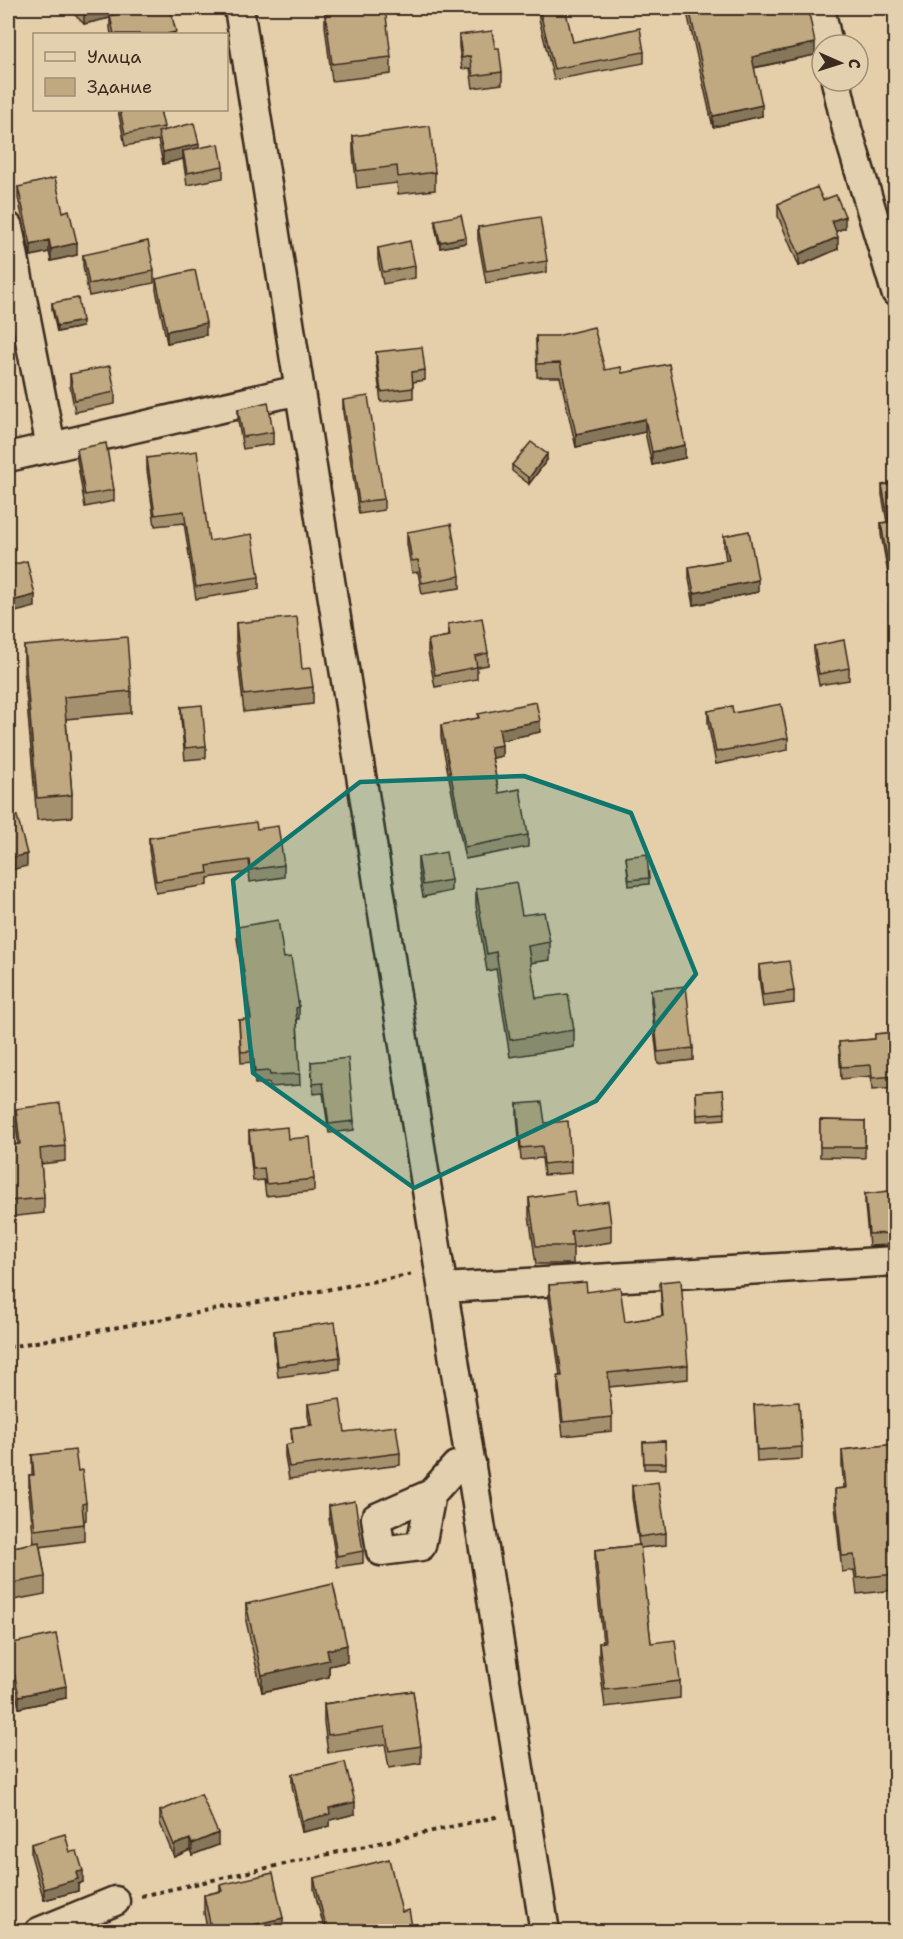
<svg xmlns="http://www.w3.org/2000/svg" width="903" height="1939" viewBox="0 0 903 1939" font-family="'Shantell Sans',sans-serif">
	<rect width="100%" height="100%" fill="#e4cfaa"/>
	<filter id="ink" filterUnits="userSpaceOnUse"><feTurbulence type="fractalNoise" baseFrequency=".0167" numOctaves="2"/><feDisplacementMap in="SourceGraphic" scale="12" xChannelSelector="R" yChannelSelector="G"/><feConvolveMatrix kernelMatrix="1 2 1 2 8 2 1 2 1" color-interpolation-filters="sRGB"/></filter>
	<g filter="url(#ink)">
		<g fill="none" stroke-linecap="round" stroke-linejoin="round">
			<defs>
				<path id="minor" d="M 239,8 L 545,1932
					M 820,8 L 828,45
					M 836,81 L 847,129 L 896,292
					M 8,227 L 51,447
					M 8,457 L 299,390
					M 444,1288 L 896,1261
					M 431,1494 L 421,1546 L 381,1551 L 376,1518 L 431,1494 L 456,1466 L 471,1463
					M 39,1932 L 115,1901"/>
			</defs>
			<use href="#minor" stroke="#3b2a1e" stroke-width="33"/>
			<path stroke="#3b2a1e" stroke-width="4" stroke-dasharray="4.5 4.5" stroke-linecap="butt" d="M 8,1347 L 414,1274
				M 141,1896 L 500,1816"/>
			<use href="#minor" stroke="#e3d0ae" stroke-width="28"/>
		</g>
		<path fill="#a5906e" stroke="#3b2a1e" stroke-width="1.5" d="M 74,8 L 123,8 L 119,14 L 176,34 L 111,34 L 110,28 L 110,18 L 84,24 L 75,15 Z
			M 539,8 L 573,42 L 644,52 L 644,63 L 554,80 L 539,19 Z
			M 686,8 L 808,8 L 815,55 L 754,68 L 762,116 L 713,127 Z
			M 325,9 L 391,57 L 391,74 L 332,81 L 325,26 Z
			M 459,35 L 495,48 L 502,72 L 502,84 L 473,88 L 470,68 L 462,69 L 459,47 Z
			M 118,110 L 160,110 L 164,130 L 199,148 L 223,166 L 223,178 L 187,185 L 183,159 L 163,164 L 158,140 L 125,146 Z
			M 353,136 L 435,172 L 435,190 L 398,194 L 397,183 L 357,188 L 353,153 Z
			M 18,187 L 63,212 L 77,255 L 51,261 L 49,252 L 31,256 L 18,198 Z
			M 896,199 L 896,221 L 891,213 L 891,202 Z
			M 823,200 L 845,228 L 836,231 L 838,249 L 799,266 L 778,216 L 778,204 Z
			M 435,220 L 466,243 L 440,248 L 435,226 Z
			M 478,227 L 547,261 L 547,272 L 486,283 L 478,239 Z
			M 378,248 L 415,266 L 415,278 L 383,284 L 378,260 Z
			M 83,255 L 154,271 L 154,283 L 89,296 L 83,266 Z
			M 156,279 L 206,335 L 167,343 L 156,290 Z
			M 52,303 L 82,327 L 57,332 L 52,309 Z
			M 536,336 L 605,370 L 622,373 L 685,458 L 652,465 L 645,432 L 576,447 L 560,377 L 537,377 Z
			M 376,352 L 425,370 L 425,380 L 413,382 L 413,398 L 381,402 L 376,362 Z
			M 70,374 L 115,392 L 115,404 L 75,412 L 70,386 Z
			M 343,400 L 384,499 L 384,510 L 359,514 L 343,412 Z
			M 238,409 L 273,432 L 273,444 L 243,449 L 238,421 Z
			M 77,449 L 114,490 L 114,501 L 85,507 L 77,460 Z
			M 147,458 L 209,541 L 259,577 L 259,589 L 196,599 L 184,523 L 155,526 L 147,470 Z
			M 547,460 L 529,484 L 512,471 L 512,465 Z
			M 896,482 L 896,573 L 888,574 L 881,534 L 881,523 L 887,522 L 882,495 L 882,485 Z
			M 407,532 L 460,576 L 460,588 L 422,594 L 418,572 L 412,573 L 407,544 Z
			M 724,536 L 758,592 L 694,605 L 689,579 L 689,567 L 726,560 L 724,548 Z
			M 889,603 L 896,603 L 896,650 L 893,650 L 889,615 Z
			M 236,623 L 313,687 L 313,704 L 244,712 L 236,641 Z
			M 448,624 L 488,653 L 488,665 L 477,667 L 477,679 L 435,687 L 428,652 L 428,640 L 448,636 Z
			M 24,646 L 131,691 L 131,713 L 66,719 L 72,795 L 72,817 L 37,820 L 24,668 Z
			M 814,646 L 849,668 L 849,680 L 819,685 L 814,658 Z
			M 181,707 L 206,746 L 206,758 L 185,760 L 181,719 Z
			M 708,711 L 733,713 L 788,738 L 788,750 L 716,764 L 708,723 Z
			M 478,714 L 540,732 L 501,740 L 502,756 L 492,758 L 499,793 L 528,835 L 528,847 L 465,859 L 441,737 L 441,725 L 478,718 Z
			M 257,829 L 284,865 L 284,877 L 250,882 L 249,872 L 208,878 L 208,885 L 156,893 L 149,850 L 149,838 Z
			M 418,857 L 451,880 L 451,891 L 423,897 L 418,869 Z
			M 626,857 L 649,878 L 649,884 L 629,886 Z
			M 476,889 L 522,915 L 550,942 L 550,960 L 530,963 L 536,998 L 574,1030 L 574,1047 L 510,1057 L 496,969 L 487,971 L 476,906 Z
			M 237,927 L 284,958 L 299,1007 L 299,1019 L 297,1019 L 300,1085 L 270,1087 L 269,1083 L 255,1084 L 253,1062 L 241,1063 L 239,1020 L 249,1019 L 237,938 Z
			M 759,965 L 794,991 L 794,1003 L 763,1007 L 759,977 Z
			M 651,990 L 693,1048 L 693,1060 L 658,1064 L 651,1002 Z
			M 896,1032 L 896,1088 L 872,1090 L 871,1076 L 841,1079 L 839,1042 L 875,1039 L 875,1034 Z
			M 311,1062 L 354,1121 L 354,1130 L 329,1133 L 323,1093 L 313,1094 Z
			M 723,1090 L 725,1119 L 697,1121 L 696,1092 Z
			M 517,1104 L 571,1161 L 571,1173 L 544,1175 L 542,1158 L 521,1160 L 517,1116 Z
			M 16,1109 L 65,1146 L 65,1161 L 41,1164 L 44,1198 L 44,1213 L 8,1217 L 8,1146 L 18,1144 L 16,1124 Z
			M 820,1120 L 865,1121 L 865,1158 L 820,1157 Z
			M 249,1131 L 288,1139 L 314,1179 L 314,1191 L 266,1196 L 264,1180 L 253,1181 L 249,1142 Z
			M 865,1194 L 892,1233 L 892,1245 L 869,1246 L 865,1205 Z
			M 529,1198 L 576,1206 L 611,1225 L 611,1242 L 573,1248 L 573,1264 L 536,1264 L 529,1215 Z
			M 660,1282 L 688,1365 L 688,1379 L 609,1387 L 612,1417 L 612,1431 L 563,1436 L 558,1390 L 558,1376 L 560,1376 L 549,1298 L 549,1285 L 587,1292 L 625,1322 L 662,1316 Z
			M 274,1331 L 340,1357 L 340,1369 L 278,1377 L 274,1343 Z
			M 308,1404 L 345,1432 L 400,1453 L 400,1465 L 289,1479 L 285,1456 L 285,1445 L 292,1443 L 291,1428 L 310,1425 L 308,1416 Z
			M 754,1405 L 802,1447 L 802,1459 L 757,1462 Z
			M 665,1441 L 666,1469 L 644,1469 L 643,1442 Z
			M 896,1444 L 896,1590 L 857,1594 L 854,1570 L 842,1572 L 835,1505 L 835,1489 L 844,1488 L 842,1466 L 842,1450 Z
			M 32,1455 L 78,1471 L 86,1503 L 86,1520 L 84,1521 L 84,1541 L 40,1547 L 45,1577 L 45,1594 L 8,1601 L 8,1548 L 34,1543 L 29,1493 L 29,1475 L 32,1475 Z
			M 632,1486 L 666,1533 L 666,1545 L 640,1548 L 651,1643 L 680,1681 L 680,1698 L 605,1707 L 599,1660 L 599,1643 L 603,1642 L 595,1567 L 595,1550 L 639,1545 L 632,1498 Z
			M 329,1506 L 363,1551 L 363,1563 L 337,1567 L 329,1518 Z
			M 246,1604 L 347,1662 L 329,1666 L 329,1677 L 262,1692 L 246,1621 Z
			M 8,1644 L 66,1698 L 19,1708 L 8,1655 Z
			M 413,1691 L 421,1746 L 421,1763 L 389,1768 L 385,1744 L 328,1753 L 324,1722 L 324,1704 Z
			M 292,1774 L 355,1814 L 330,1820 L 330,1826 L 302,1832 L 292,1786 Z
			M 160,1811 L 218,1845 L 192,1855 L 190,1850 L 174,1857 L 160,1823 Z
			M 31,1844 L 70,1852 L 83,1882 L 78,1884 L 78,1891 L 44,1900 L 31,1855 Z
			M 314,1878 L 402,1912 L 324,1928 L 314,1889 Z
			M 220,1885 L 283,1932 L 208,1932 L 204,1913 L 204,1895 L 220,1891 Z"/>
		<path fill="#86765a" stroke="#3b2a1e" stroke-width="1.5" d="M 84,8 L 123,8 L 118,17 L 110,16 L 110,18 L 84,24 Z
			M 815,43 L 815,55 L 752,68 L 752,57 Z
			M 762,105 L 762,116 L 713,127 L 713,116 Z
			M 199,144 L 199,156 L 183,151 L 183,159 L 163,164 L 163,152 Z
			M 845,216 L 845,228 L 832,233 L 832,221 Z
			M 466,237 L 466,243 L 440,248 L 440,242 Z
			M 838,237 L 838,249 L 799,266 L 799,254 Z
			M 49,240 L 49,252 L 31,256 L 31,245 Z
			M 77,243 L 77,255 L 51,261 L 51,249 Z
			M 82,321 L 82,327 L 57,332 L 57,326 Z
			M 206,323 L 206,335 L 167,343 L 167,331 Z
			M 645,419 L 645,432 L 576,447 L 576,434 Z
			M 685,445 L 685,458 L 652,465 L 652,452 Z
			M 547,454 L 547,460 L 529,484 L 529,478 Z
			M 758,580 L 758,592 L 694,605 L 694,593 Z
			M 35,595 L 35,607 L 8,614 L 8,602 Z
			M 540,721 L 540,732 L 499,741 L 499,729 Z
			M 502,745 L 502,756 L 490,759 L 490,747 Z
			M 27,854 L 27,866 L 11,870 L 11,876 L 8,877 L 8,865 L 10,858 Z
			M 347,1645 L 347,1662 L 329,1666 L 329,1677 L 262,1692 L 262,1675 L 327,1650 Z
			M 66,1686 L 66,1698 L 19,1708 L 19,1696 Z
			M 355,1802 L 355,1814 L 330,1820 L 330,1826 L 302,1832 L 302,1821 L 329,1808 Z
			M 218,1833 L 218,1845 L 192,1855 L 192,1844 Z
			M 190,1839 L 190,1850 L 174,1857 L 174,1845 Z
			M 83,1871 L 83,1882 L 78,1884 L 78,1891 L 44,1900 L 44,1889 L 76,1872 Z
			M 283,1918 L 283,1932 L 231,1932 L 231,1930 Z
			M 229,1924 L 229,1932 L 211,1932 L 211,1928 Z"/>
		<path fill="#c0a880" stroke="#3b2a1e" stroke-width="1.5" d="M 147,8 L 170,8 L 176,32 L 166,34 L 114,34 L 110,16 Z
			M 339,8 L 385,8 L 391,57 L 332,64 L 325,9 Z
			M 539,8 L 565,8 L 573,42 L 640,28 L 644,52 L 554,69 Z
			M 689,8 L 808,8 L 815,43 L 752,57 L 762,105 L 713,116 Z
			M 492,31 L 495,48 L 499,48 L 502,72 L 473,76 L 470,56 L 462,58 L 459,35 Z
			M 120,110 L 160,110 L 164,127 L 125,134 Z
			M 194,123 L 199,144 L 163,152 L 158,132 Z
			M 430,126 L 435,172 L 398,177 L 397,166 L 357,171 L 353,136 Z
			M 219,144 L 223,166 L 187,173 L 183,151 Z
			M 55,178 L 63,212 L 69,210 L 77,243 L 51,249 L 49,240 L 31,245 L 18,187 Z
			M 817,187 L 823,200 L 836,195 L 845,216 L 832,221 L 838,237 L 799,254 L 778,204 Z
			M 896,199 L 896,209 L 891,202 Z
			M 461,215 L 466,237 L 440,242 L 435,220 Z
			M 540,217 L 547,261 L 486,271 L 478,227 Z
			M 148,241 L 154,271 L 89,284 L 83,255 Z
			M 410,241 L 415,266 L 383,272 L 378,248 Z
			M 195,270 L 206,323 L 167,331 L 156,279 Z
			M 78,298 L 82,321 L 57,326 L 52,303 Z
			M 594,327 L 605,370 L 621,367 L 622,373 L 669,364 L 685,445 L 652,452 L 645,419 L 576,434 L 560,363 L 537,364 L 536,336 L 557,336 Z
			M 422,347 L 425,370 L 412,372 L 413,388 L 381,392 L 376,352 Z
			M 110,366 L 115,392 L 75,400 L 70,374 Z
			M 368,396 L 384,499 L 359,502 L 343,400 Z
			M 268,402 L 273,432 L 243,437 L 238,409 Z
			M 531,442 L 547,454 L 529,478 L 512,465 Z
			M 106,443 L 114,490 L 85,495 L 77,449 Z
			M 197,451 L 209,541 L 252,534 L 259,577 L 196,587 L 184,511 L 155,515 L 147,458 Z
			M 896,482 L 896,563 L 888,564 L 881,523 L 889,522 L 882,485 Z
			M 451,524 L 460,576 L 422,583 L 418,560 L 412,561 L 407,532 Z
			M 749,531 L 758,580 L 694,593 L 689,567 L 729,560 L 724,536 Z
			M 27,561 L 35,595 L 8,602 L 8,566 Z
			M 889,603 L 896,603 L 896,638 L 893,638 Z
			M 297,617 L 302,669 L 310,668 L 313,687 L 244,695 L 236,623 Z
			M 482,618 L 488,653 L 475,656 L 477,667 L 435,675 L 428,640 L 450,636 L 448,624 Z
			M 127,637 L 131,691 L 64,697 L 72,795 L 37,798 L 24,646 Z
			M 844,640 L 849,668 L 819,674 L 814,646 Z
			M 536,702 L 540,721 L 499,729 L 502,745 L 490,747 L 499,793 L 520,789 L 528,835 L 465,847 L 441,725 L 479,718 L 478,714 Z
			M 781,704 L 788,738 L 716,752 L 708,711 L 732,706 L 733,713 Z
			M 202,705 L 206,746 L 185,748 L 181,707 Z
			M 17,816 L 27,854 L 10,858 L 11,865 L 8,865 L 8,818 Z
			M 256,822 L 257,829 L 278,826 L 284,865 L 250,870 L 249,860 L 207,866 L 208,873 L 156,881 L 149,838 Z
			M 446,852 L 451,880 L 423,885 L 418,857 Z
			M 647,854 L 649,878 L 629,880 L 626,857 Z
			M 516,882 L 522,915 L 544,912 L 550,942 L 528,946 L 536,998 L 568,994 L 574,1030 L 510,1040 L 496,952 L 487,954 L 476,889 Z
			M 278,920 L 284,958 L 291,957 L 299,1007 L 296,1008 L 300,1074 L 270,1075 L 269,1071 L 255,1072 L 253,1051 L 241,1052 L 239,1020 L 251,1019 L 237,927 Z
			M 789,961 L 794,991 L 763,995 L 759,965 Z
			M 686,986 L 693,1048 L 658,1052 L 651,990 Z
			M 896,1032 L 896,1076 L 872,1078 L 871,1065 L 841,1067 L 839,1042 L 875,1039 L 875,1034 Z
			M 348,1058 L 354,1121 L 329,1124 L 323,1083 L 313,1084 L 311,1062 Z
			M 723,1090 L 725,1113 L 697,1115 L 696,1092 Z
			M 542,1102 L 545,1123 L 568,1121 L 571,1161 L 544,1164 L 542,1146 L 521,1148 L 517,1104 Z
			M 60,1103 L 65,1146 L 40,1149 L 44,1198 L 8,1201 L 8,1146 L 20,1144 L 16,1109 Z
			M 820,1120 L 865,1121 L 865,1147 L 820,1147 Z
			M 287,1127 L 288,1139 L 310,1137 L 314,1179 L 266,1184 L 264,1168 L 253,1169 L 249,1131 Z
			M 574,1191 L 576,1206 L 608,1201 L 611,1225 L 571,1231 L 573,1246 L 536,1246 L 529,1198 Z
			M 888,1191 L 892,1233 L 869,1234 L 865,1194 Z
			M 681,1280 L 688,1365 L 608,1373 L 612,1417 L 563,1422 L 558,1376 L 562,1376 L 549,1285 L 586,1282 L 587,1292 L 620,1287 L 625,1322 L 663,1316 L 660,1282 Z
			M 335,1322 L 340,1357 L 278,1366 L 274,1331 Z
			M 340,1399 L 345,1432 L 396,1426 L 400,1453 L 289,1467 L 285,1445 L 293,1443 L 291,1428 L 312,1425 L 308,1404 Z
			M 799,1402 L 802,1447 L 757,1450 L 754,1405 Z
			M 665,1441 L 666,1463 L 644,1463 L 643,1442 Z
			M 896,1444 L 896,1574 L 857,1578 L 854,1555 L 842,1556 L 835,1489 L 846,1488 L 842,1450 Z
			M 75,1450 L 78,1471 L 82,1470 L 86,1503 L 82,1504 L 84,1524 L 35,1530 L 29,1475 L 34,1475 L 32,1455 Z
			M 658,1482 L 666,1533 L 639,1537 L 632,1486 Z
			M 355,1501 L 363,1551 L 337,1556 L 329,1506 Z
			M 39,1542 L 45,1577 L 8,1584 L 8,1548 Z
			M 640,1545 L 651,1643 L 675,1640 L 680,1681 L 605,1690 L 599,1643 L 605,1642 L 595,1550 Z
			M 333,1584 L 347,1645 L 327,1650 L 329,1660 L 262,1675 L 246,1604 Z
			M 56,1634 L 66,1686 L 19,1696 L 8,1644 Z
			M 413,1691 L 421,1746 L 389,1751 L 385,1727 L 328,1735 L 324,1704 Z
			M 345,1762 L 355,1802 L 329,1808 L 330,1814 L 302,1821 L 292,1774 Z
			M 201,1794 L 218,1833 L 192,1844 L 190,1839 L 174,1845 L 160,1811 Z
			M 65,1834 L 70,1852 L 77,1851 L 83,1871 L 76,1872 L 78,1879 L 44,1889 L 31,1844 Z
			M 389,1859 L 402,1912 L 409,1910 L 413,1932 L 314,1932 L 326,1927 L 314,1878 Z
			M 273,1873 L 283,1918 L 231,1930 L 229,1924 L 211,1928 L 204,1895 L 222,1891 L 220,1885 Z"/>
	</g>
	<path fill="#0f766e" fill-opacity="0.2" stroke="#0f766e" stroke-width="4.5" stroke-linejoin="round" d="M 524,776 L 631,813 L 696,974 L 596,1101 L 414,1188 L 253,1073 L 233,880 L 360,782 Z"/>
	<rect width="903" height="1939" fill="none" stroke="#e3d0ae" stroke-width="30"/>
	<rect x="15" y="15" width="873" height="1909" fill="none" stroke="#3b2a1e" stroke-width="2" filter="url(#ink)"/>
	<rect x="33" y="33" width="195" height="78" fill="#e3d0ae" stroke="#a08e74" stroke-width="1.5"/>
	<rect x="45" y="52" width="30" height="9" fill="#e3d0ae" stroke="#a08e74" stroke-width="1.5"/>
	<text x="87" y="63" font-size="18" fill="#3b2a1e">Улица</text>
	<rect x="45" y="78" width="30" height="18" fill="#c0a880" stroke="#a08e74" stroke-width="1.5"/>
	<text x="87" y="93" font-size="18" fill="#3b2a1e">Здание</text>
	<g transform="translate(840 63) rotate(93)"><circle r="28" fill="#e3d0ae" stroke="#a08e74" stroke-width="1.5"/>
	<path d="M0-4.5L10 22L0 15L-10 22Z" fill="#3b2a1e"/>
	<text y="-9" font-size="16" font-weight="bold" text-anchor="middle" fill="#3b2a1e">С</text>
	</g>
</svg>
